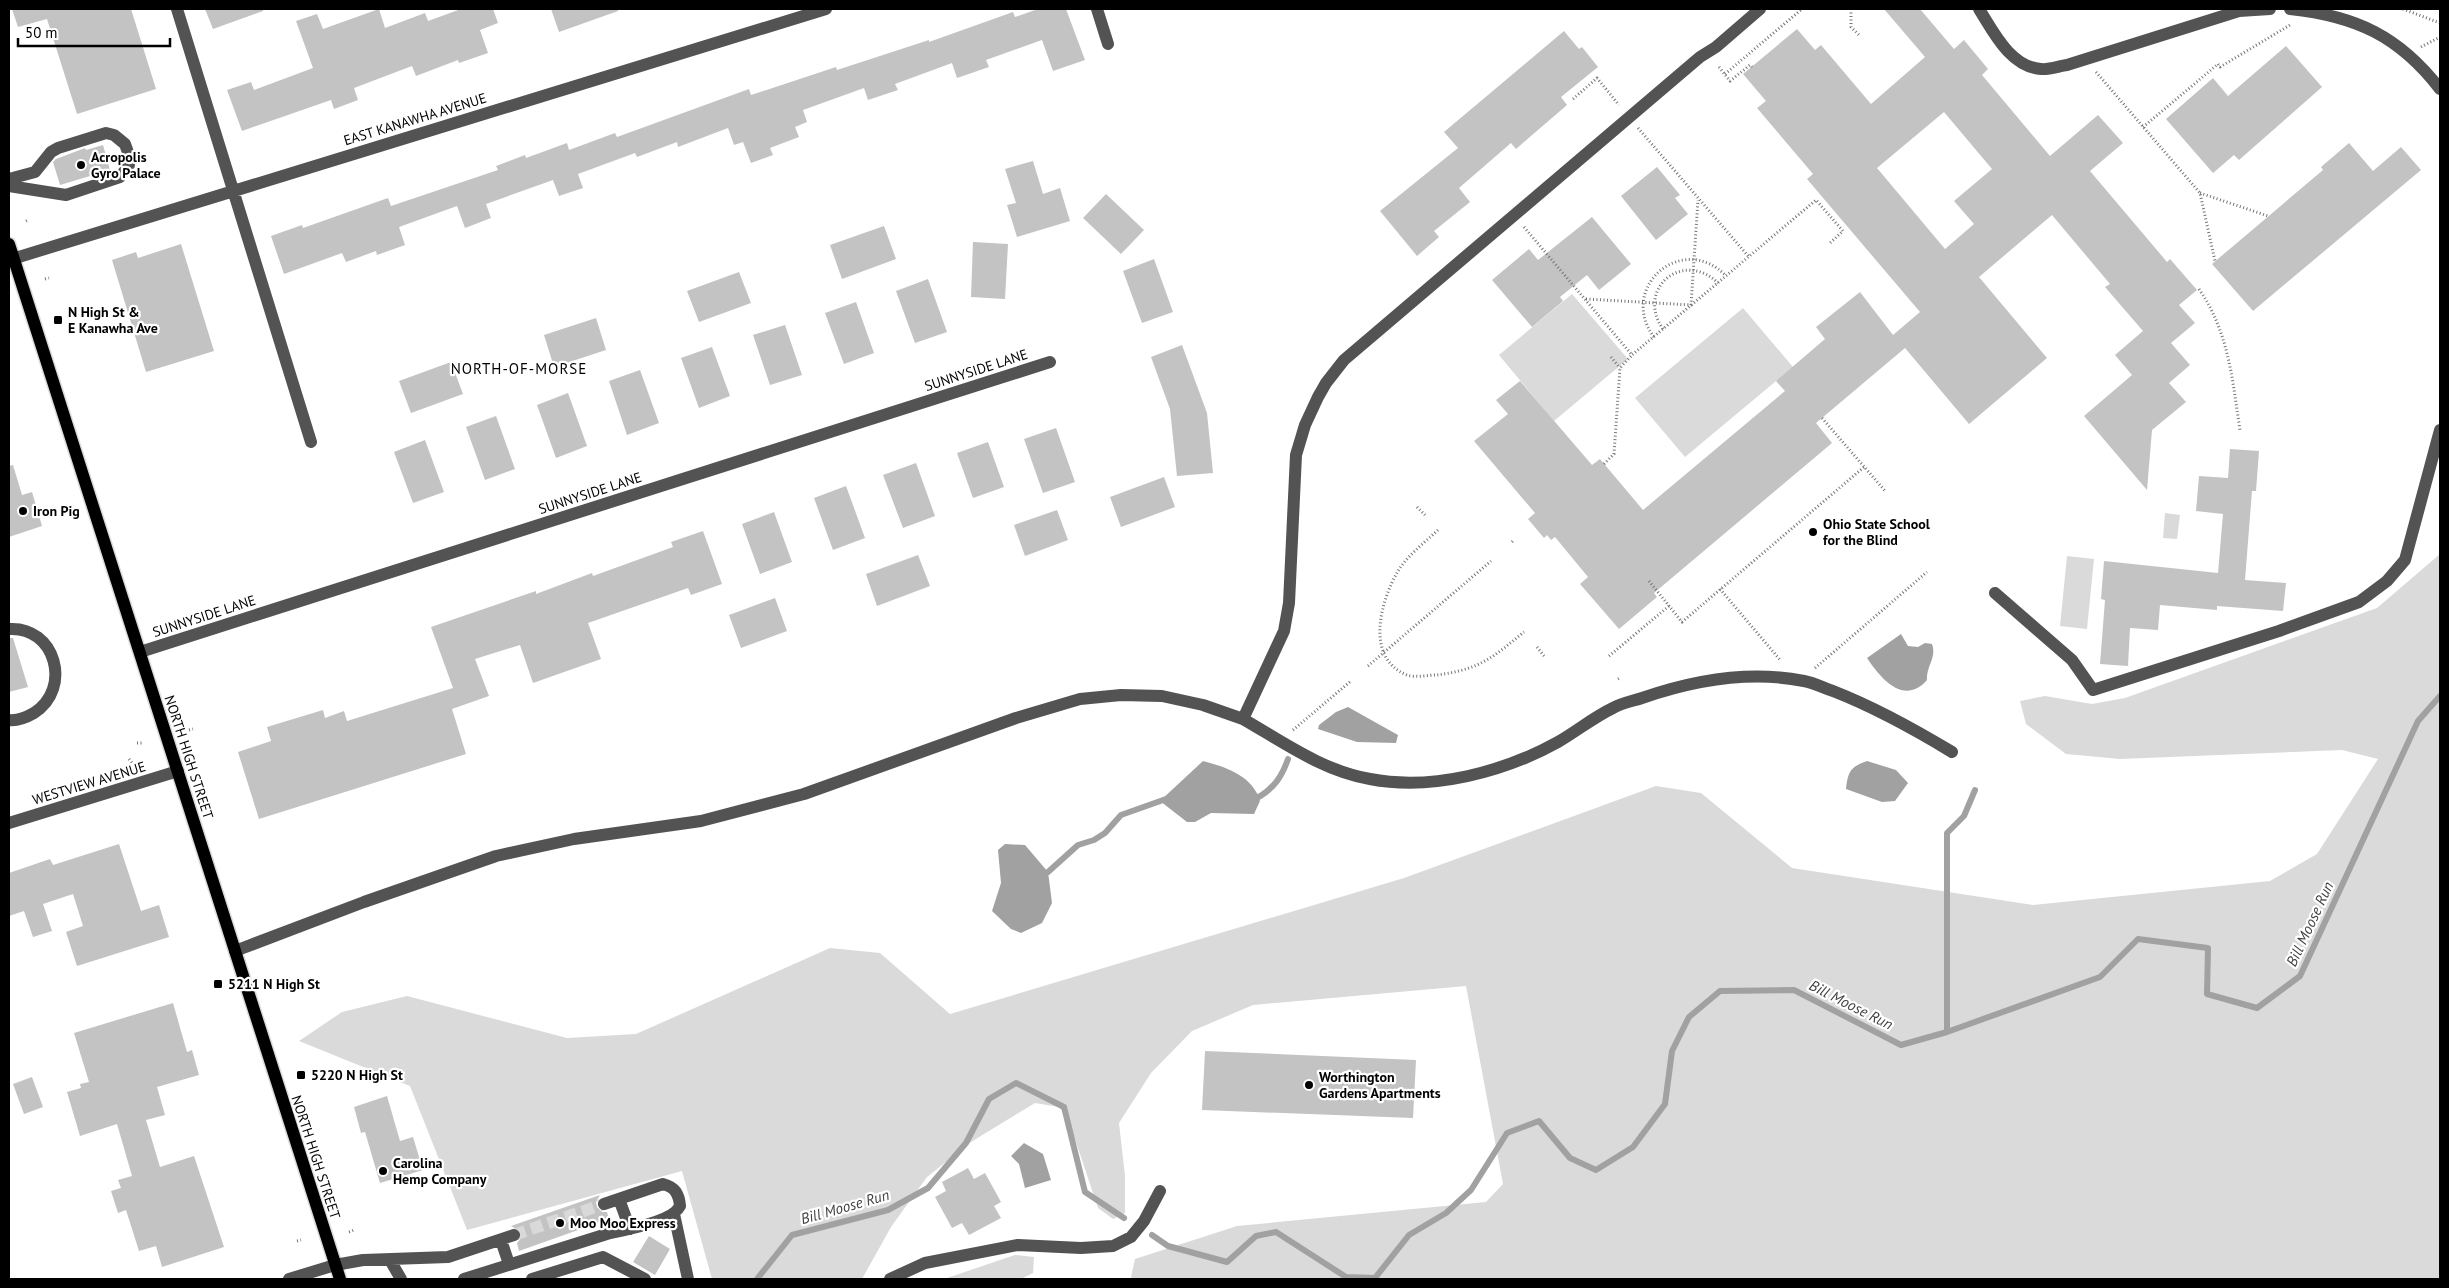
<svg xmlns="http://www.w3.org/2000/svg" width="2449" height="1288" viewBox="0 0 2449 1288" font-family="'PT Sans',sans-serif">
	<rect width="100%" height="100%" fill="#fff"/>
	<path fill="#dadada" d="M 1572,294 L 1628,359 L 1554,421 L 1499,355 Z
		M 1743,308 L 1793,367 L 1685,457 L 1635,398 Z
		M 2165,513 L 2180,515 L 2177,539 L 2163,538 Z
		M 2440,554 L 2440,1279 L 1133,1279 L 1131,1277 L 1135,1259 L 1237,1226 L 1486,1202 L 1503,1184 L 1466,986 L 1253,1005 L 1192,1031 L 1151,1073 L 1119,1123 L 1125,1176 L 1125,1213 L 1113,1219 L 1098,1208 L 1068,1118 L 1059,1107 L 1035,1103 L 971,1142 L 927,1177 L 891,1227 L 862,1279 L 712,1279 L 682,1171 L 467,1230 L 410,1086 L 299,1041 L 342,1012 L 407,996 L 567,1038 L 636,1034 L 830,948 L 880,953 L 950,1014 L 1404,878 L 1656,786 L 1701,793 L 1792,868 L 2033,905 L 2270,881 L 2317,854 L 2378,759 L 2342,750 L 2120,759 L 2066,754 L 2026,724 L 2020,701 L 2045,696 L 2092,704 L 2125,698 L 2377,608 Z
		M 2067,556 L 2094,559 L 2087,629 L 2060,626 Z
		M 1015,1255 L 1034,1257 L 1033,1273 L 1021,1279 L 944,1279 Z"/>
	<path fill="#a1a1a1" d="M 1901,634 L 1908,646 L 1918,647 L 1925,643 L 1932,644 C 1937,658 1926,666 1927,680 C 1904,706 1881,679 1867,658 Z
		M 1348,707 L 1398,735 L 1396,743 L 1357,742 L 1318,729 L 1319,725 L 1336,712 Z
		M 1203,761 C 1226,767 1253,776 1260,801 L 1254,814 L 1211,813 L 1195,822 L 1187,822 L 1160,801 Z
		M 1867,761 L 1896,770 L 1908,783 L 1895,801 L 1882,802 L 1846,789 C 1848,772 1850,767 1867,761 Z
		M 1005,844 L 1025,845 L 1048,872 L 1052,903 L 1042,923 L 1021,933 L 1011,929 L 992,911 L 1001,883 L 998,850 Z
		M 1024,1143 L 1043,1154 L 1051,1180 L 1025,1188 L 1019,1164 L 1011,1156 Z"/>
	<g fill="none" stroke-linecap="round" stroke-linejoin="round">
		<path stroke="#a1a1a1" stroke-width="6" d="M 1252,796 L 1259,797 C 1275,787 1282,776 1288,759
			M 1048,872 L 1078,845 L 1094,840 L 1105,833 L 1121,815 L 1166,799
			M 1947,1032 L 1947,833 L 1964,816 L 1975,790
			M 1152,1235 L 1168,1246 L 1227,1262 L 1256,1236 L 1276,1232 L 1346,1277 L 1375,1278 L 1409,1235 L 1446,1213 L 1471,1190 L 1507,1133 L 1539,1121 L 1570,1158 L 1596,1170 L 1633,1147 L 1665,1104 L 1672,1051 L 1689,1017 L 1720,991 L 1794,990 L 1901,1045 L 1947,1032 L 2100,977 L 2138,939 L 2208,948 L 2207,994 L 2257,1008 L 2300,976 L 2418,721 L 2440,696
			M 757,1279 L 792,1235 L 888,1210 L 928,1188 L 966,1143 L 989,1099 L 1016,1083 L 1064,1107 L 1085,1192 L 1124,1218"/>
	</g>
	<path fill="#c3c3c3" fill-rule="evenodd" d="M 12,9 L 131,9 L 156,89 L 77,114 L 47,19 L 18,27 Z
		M 205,9 L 263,9 L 263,11 L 213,29 Z
		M 379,9 L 385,28 L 425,13 L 428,21 L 461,9 L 493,9 L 498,23 L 480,30 L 488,53 L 459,63 L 458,60 L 416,76 L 412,66 L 354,88 L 358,100 L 334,109 L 331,100 L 242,131 L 227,90 L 251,82 L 254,90 L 313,68 L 296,21 L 317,14 L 323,29 Z
		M 551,9 L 618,9 L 618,11 L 559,32 Z
		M 1038,9 L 1066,9 L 1085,60 L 1053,71 L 1042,40 L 986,60 L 989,67 L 957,78 L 952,63 L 895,84 L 898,90 L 868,100 L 864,88 L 803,110 L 807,122 L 795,127 L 799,137 L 770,148 L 773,155 L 751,163 L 743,142 L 734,145 L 728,128 L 678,147 L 677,142 L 637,157 L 635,153 L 578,174 L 583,188 L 559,196 L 553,180 L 486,204 L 491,218 L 465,228 L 457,206 L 399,227 L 405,245 L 377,255 L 376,251 L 346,262 L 342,253 L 284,274 L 271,236 L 302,225 L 303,228 L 388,198 L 391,206 L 498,170 L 496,166 L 525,155 L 526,158 L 567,143 L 569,150 L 615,133 L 617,137 L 749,89 L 751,95 L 836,67 L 837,70 L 929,40 L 929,42 L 1013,12 L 1015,17 Z
		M 1884,9 L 1920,9 L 1954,49 L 1964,40 L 1988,69 L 1982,75 L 2050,156 L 2098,115 L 2123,143 L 2090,171 L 2167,262 L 2170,259 L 2197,290 L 2179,305 L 2195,323 L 2171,343 L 2190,365 L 2169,383 L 2186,402 L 2152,430 L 2147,490 L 2084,416 L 2132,375 L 2115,355 L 2143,331 L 2105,287 L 2110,284 L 2052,215 L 1979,277 L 2047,358 L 1969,424 L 1905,348 L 1816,423 L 1832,443 L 1654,593 L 1657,597 L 1619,629 L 1580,584 L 1588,577 L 1555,537 L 1551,540 L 1547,535 L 1544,538 L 1528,519 L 1535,513 L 1474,441 L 1508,414 L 1496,400 L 1520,381 L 1592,465 L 1600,459 L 1643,510 L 1785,391 L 1776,381 L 1825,339 L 1816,327 L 1860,292 L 1893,335 L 1920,312 L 1807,179 L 1813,174 L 1757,108 L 1766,101 L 1743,74 L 1797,29 L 1815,50 L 1821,45 L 1871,104 L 1925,57 ZM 1944,112 L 1992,169 L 1954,201 L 1974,224 L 1945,249 L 1877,168 Z
		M 1564,31 L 1579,49 L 1582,47 L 1598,67 L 1561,97 L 1567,105 L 1516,149 L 1511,143 L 1459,188 L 1470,202 L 1434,231 L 1439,237 L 1417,256 L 1380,211 L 1458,148 L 1444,132 Z
		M 2286,46 L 2322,87 L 2239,160 L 2234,155 L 2213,173 L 2166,119 L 2213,78 L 2228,96 Z
		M 2349,143 L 2373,171 L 2401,147 L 2421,170 L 2253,311 L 2212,264 L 2323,170 L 2321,167 Z
		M 103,145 L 110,170 L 60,185 L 53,162 L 56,159 L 85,148 L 86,150 Z
		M 1033,161 L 1043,194 L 1060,188 L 1070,221 L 1017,237 L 1007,205 L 1016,203 L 1005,169 Z
		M 1657,167 L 1680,195 L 1675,198 L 1688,214 L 1656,240 L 1621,196 Z
		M 1106,194 L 1144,230 L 1121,254 L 1083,218 Z
		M 1592,217 L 1631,264 L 1599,290 L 1587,275 L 1560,297 L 1563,301 L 1532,327 L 1492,280 L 1529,249 L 1538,260 Z
		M 884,226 L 896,259 L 842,279 L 830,245 Z
		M 973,242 L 1008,244 L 1005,299 L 971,297 Z
		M 181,244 L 214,351 L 146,372 L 112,260 L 136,252 L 138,258 Z
		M 1154,259 L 1173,312 L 1142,323 L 1123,271 Z
		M 739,272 L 751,303 L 699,322 L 687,291 Z
		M 928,279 L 947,332 L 915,343 L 896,291 Z
		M 856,302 L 874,353 L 844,364 L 825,313 Z
		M 596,318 L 606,350 L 554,367 L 544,335 Z
		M 785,325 L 802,375 L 770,385 L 753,335 Z
		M 1182,345 L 1207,413 L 1213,473 L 1177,476 L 1170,409 L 1151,357 Z
		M 712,347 L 730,396 L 699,408 L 681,358 Z
		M 451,362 L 463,394 L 411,413 L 399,381 Z
		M 640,370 L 659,423 L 627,435 L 609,381 Z
		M 568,393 L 587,446 L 556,458 L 537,405 Z
		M 496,416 L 515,469 L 485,480 L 466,427 Z
		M 1056,428 L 1075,482 L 1043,493 L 1024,439 Z
		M 425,440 L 444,492 L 413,503 L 394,452 Z
		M 988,442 L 1004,487 L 973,498 L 957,453 Z
		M 2230,449 L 2259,451 L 2256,491 L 2252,491 L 2245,580 L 2286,583 L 2283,611 L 2217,606 L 2217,610 L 2160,605 L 2158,630 L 2130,628 L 2128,666 L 2100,664 L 2105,600 L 2101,599 L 2104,561 L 2218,573 L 2223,514 L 2196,511 L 2199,476 L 2228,478 Z
		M 916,463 L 935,516 L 903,528 L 883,475 Z
		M 13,465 L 22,495 L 32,492 L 42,526 L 9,537 L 9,466 Z
		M 1164,477 L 1175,507 L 1121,527 L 1110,497 Z
		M 846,486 L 865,538 L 833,550 L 814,498 Z
		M 1057,510 L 1068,540 L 1025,556 L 1014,525 Z
		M 774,512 L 792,562 L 760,574 L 742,524 Z
		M 703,531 L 722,584 L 691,595 L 688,588 L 588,623 L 601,659 L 533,683 L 520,645 L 475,659 L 489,696 L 452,709 L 466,754 L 259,819 L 238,752 L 271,741 L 267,727 L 323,710 L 325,718 L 344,711 L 347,721 L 453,688 L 431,627 L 536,591 L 536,594 L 592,573 L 593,576 L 673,547 L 671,542 Z
		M 918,555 L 930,586 L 877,606 L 866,574 Z
		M 775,598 L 787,631 L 741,648 L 729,615 Z
		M 9,638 L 13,638 L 28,687 L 9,692 Z
		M 119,844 L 141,911 L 159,905 L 169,937 L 77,966 L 66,932 L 83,926 L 73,894 L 43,904 L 52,931 L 33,937 L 24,911 L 9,916 L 9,873 L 50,859 L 53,865 Z
		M 173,1003 L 187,1052 L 192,1050 L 199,1075 L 157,1087 L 165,1115 L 146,1120 L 160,1167 L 194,1156 L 224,1247 L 162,1267 L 156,1246 L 139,1251 L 126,1210 L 118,1213 L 111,1191 L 121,1188 L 118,1180 L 132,1176 L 117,1124 L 80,1136 L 67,1092 L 81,1088 L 80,1084 L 89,1082 L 74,1033 Z
		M 1205,1051 L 1416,1060 L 1413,1118 L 1202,1110 Z
		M 32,1077 L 43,1107 L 24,1114 L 13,1084 Z
		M 387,1096 L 400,1141 L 413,1137 L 423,1170 L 380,1183 L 365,1132 L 361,1133 L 354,1107 Z
		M 968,1168 L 974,1179 L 985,1173 L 1001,1202 L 994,1206 L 1001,1218 L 969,1235 L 962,1223 L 952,1228 L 935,1197 L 946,1191 L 942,1182 Z
		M 600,1195 L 596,1202 L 597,1207 L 602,1212 L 607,1212 L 609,1219 L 519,1251 L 517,1243 L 522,1237 L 522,1232 L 511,1226 Z
		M 649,1236 L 670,1249 L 655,1275 L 633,1262 Z"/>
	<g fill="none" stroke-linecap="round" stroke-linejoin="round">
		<path stroke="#d9d9d9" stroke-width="12" stroke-dasharray="12 6" stroke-linecap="butt" d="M 514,1235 L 604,1204"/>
		<defs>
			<path id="major" d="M 9,244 L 340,1279"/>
		</defs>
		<use href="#major" stroke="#dbdbdb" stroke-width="15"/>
		<path stroke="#757575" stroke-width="3" stroke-dasharray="1 2.5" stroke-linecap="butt" d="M 1851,9 L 1851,27 L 1859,35
			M 2403,9 L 2440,23
			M 2421,47 L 2440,37
			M 1719,67 L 1730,81 L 1750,65 L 1752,67
			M 2096,72 L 2200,193 L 2215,261
			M 1725,74 L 1802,9
			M 1573,99 L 1597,78 L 1619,105
			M 2143,127 L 2218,64 L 2220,67 L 2290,25
			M 1638,128 L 1749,257
			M 2200,193 L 2268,216
			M 26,221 L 28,220
			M 1524,227 L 1632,355 L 1816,200 L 1843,231 L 1830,243
			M 45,279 L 49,278
			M 2199,289 C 2229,333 2232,378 2240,430
			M 1586,299 L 1691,305 L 1698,200
			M 1663,329 C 1635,289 1683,249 1718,283
			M 1654,337 C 1617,287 1683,231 1726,276
			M 1611,357 L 1620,368
			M 1822,418 L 1886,492
			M 1604,464 L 1614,454 L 1620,368 L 1632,355
			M 1417,507 L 1425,515
			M 1438,530 C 1424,543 1408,555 1398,571 C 1381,600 1364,658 1407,675 C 1415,678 1428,675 1437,675 C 1452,673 1467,670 1481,663 C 1497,655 1510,643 1524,632
			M 1512,542 L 1514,540
			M 1649,581 L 1682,622 L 1864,467
			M 1720,589 L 1781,661
			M 1537,647 L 1544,656
			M 1609,656 L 1669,606
			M 1368,666 L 1491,561
			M 1815,668 L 1927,572
			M 1618,679 L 1620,678
			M 189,730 L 193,729
			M 1293,730 L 1351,681
			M 137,743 L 143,743
			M 129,759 L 133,764
			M 349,1232 L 354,1230
			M 297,1241 L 301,1240"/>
		<path stroke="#535353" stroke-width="12" d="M 177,9 L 311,442
			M 1097,9 L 1108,44
			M 1979,9 C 1993,31 2010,67 2041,69 C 2049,70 2059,66 2067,65 L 2239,11 L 2270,9
			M 2290,9 C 2356,16 2399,36 2440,89
			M 9,179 L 35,172 L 51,152 L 58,148 L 106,133 L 114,135 L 125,144 L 130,158 L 129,165 L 120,177 L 66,195 L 9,186
			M 9,260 L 826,9
			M 1995,593 L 2072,660 L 2093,690 L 2279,631 L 2359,602 L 2387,581 L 2405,560 L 2440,430
			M 9,629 C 55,626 73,688 34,713 C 27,717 18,721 9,720
			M 140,652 L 1050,362
			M 1243,719 C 1283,742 1323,771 1370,779 C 1432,791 1504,772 1558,742 C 1577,731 1594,717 1613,708 C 1622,703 1633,701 1642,698 C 1694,680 1749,670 1804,681 C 1814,683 1824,688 1833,691 C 1874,707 1914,729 1952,752
			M 9,823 L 178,771
			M 235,951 L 364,902 L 496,856 L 574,839 L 701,821 L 804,794 L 1016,718 L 1080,699 L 1121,695 L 1162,696 L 1203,705 L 1243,719 L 1284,631 L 1289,603 L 1296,455 L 1305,425 L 1318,397 L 1326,383 L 1344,360 L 1700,57 L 1716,47 L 1760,9
			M 619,1199 L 630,1229
			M 674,1214 L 688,1279
			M 501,1240 L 509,1264
			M 390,1260 L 401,1279
			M 289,1279 L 335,1265 L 363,1260 L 448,1257 L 514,1235
			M 464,1279 L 610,1233 C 626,1230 673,1221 680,1206 C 679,1194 675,1187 663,1184 L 604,1204
			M 532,1279 L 603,1257 L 645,1279
			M 890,1279 L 925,1263 L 1018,1245 L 1081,1248 L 1113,1246 L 1131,1237 L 1144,1221 L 1160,1191"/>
		<use href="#major" stroke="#000" stroke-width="12"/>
	</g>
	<g fill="#000" stroke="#fff" stroke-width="2">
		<circle cx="81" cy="165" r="5"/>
		<rect x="53" y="315" width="10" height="10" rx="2.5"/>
		<circle cx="23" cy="511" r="5"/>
		<circle cx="1813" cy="532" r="5"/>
		<rect x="213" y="979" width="10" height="10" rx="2.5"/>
		<rect x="296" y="1070" width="10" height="10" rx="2.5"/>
		<circle cx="1309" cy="1085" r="5"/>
		<circle cx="383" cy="1171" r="5"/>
		<circle cx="560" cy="1223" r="5"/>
	</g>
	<g text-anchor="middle" stroke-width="4.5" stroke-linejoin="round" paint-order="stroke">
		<g font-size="14" fill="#000" stroke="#fff">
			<text transform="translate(415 119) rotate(-17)" y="5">EAST KANAWHA AVENUE</text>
			<text transform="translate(976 370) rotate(-18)" y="5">SUNNYSIDE LANE</text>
			<text transform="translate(590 493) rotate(-18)" y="5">SUNNYSIDE LANE</text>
			<text transform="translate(204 616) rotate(-18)" y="5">SUNNYSIDE LANE</text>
			<text transform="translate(189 757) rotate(72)" y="5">NORTH HIGH STREET</text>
			<text transform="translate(89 783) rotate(-17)" y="5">WESTVIEW AVENUE</text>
			<text transform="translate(316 1157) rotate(72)" y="5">NORTH HIGH STREET</text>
		</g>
		<g font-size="14" font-weight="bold" fill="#000" stroke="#fff" text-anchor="start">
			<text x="91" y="162">Acropolis<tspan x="91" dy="16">Gyro Palace</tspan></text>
			<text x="68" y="317">N High St &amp;<tspan x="68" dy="16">E Kanawha Ave</tspan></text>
			<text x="33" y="516">Iron Pig</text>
			<text x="1823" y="529">Ohio State School<tspan x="1823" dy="16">for the Blind</tspan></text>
			<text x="228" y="989">5211 N High St</text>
			<text x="311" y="1080">5220 N High St</text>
			<text x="1319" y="1082">Worthington<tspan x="1319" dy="16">Gardens Apartments</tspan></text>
			<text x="393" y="1168">Carolina<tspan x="393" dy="16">Hemp Company</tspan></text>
			<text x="570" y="1228">Moo Moo Express</text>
		</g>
		<g font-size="15" letter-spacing="1" fill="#000" stroke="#fff">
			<text x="519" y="374">NORTH-OF-MORSE</text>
		</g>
		<g font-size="15" font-style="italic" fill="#424242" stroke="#fff">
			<text transform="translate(2310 924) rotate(-65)" y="5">Bill Moose Run</text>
			<text transform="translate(1851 1005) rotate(27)" y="5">Bill Moose Run</text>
			<text transform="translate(845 1207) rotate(-16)" y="5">Bill Moose Run</text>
		</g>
	</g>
	<rect width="2449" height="1288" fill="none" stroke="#000000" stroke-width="20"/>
	<path d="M18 38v8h152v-8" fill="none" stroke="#000000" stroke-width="2.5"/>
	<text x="25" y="38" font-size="15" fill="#000000" stroke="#ffffff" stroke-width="4" paint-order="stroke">50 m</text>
</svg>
